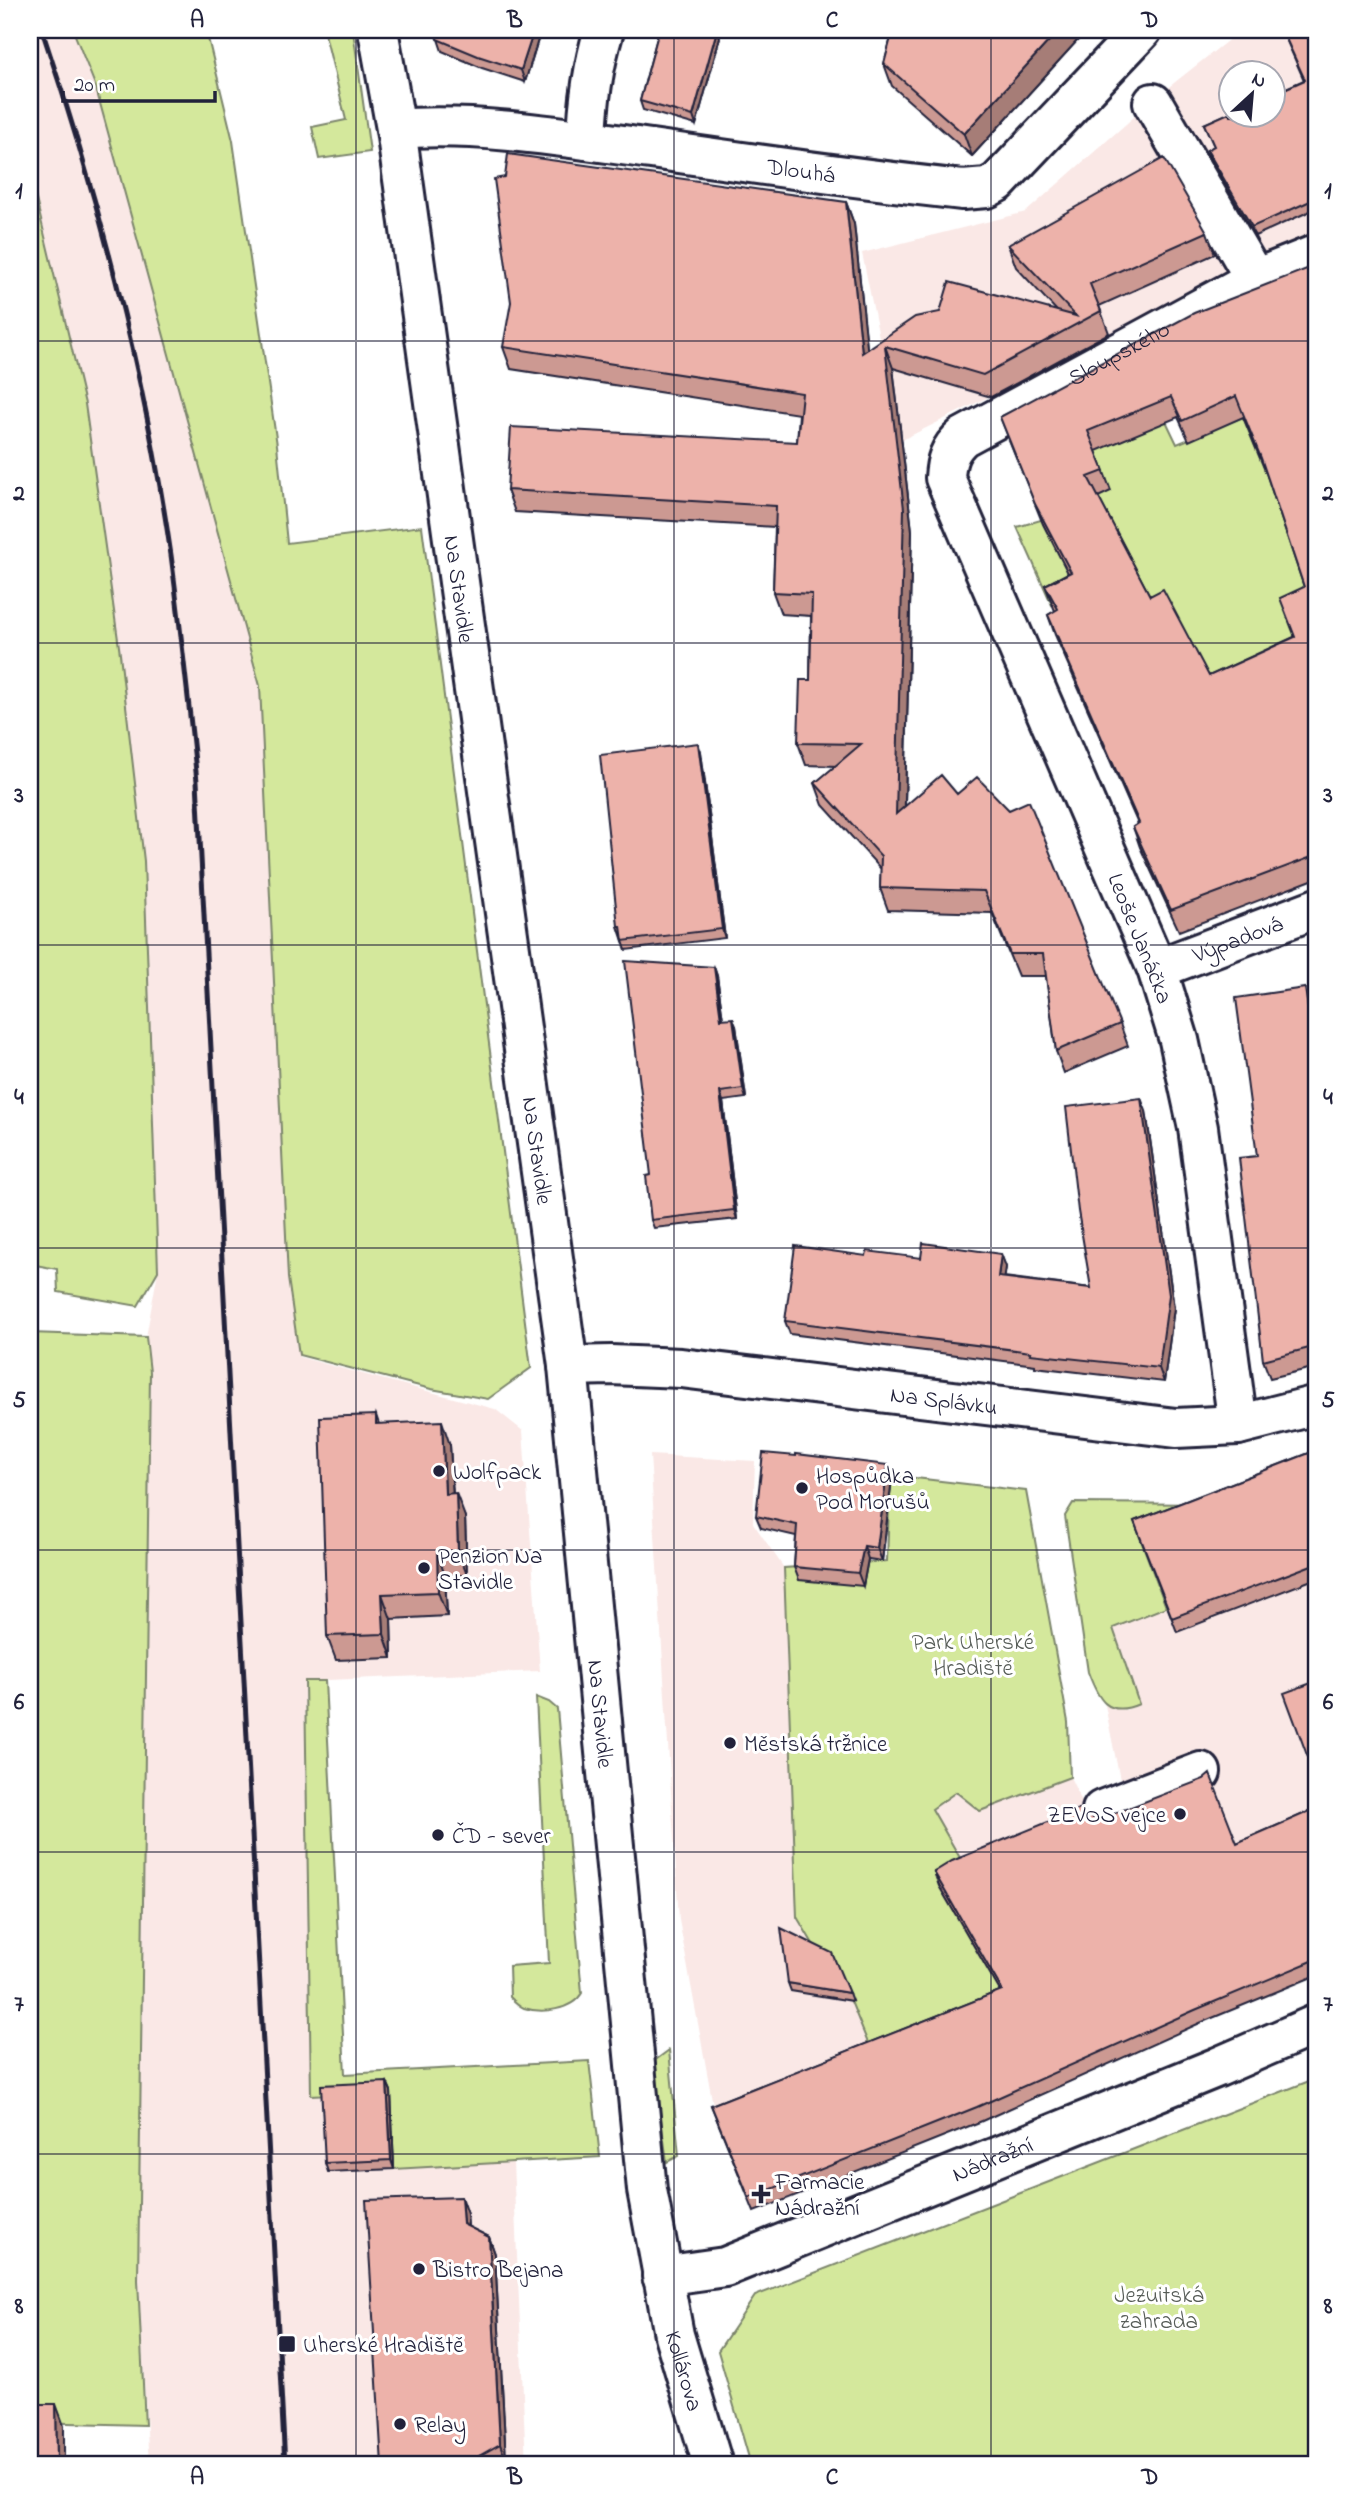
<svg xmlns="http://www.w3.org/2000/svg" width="1347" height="2495" viewBox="0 0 1347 2495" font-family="'Indie Flower',sans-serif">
	<rect width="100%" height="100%" fill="#fff"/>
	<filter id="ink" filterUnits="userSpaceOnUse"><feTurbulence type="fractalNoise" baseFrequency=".0143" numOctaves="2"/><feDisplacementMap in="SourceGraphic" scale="14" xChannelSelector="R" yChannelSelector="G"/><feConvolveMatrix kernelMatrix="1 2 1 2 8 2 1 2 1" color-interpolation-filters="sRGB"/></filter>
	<g filter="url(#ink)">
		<path fill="#fae8e6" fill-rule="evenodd" d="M 30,30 L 73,30 L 95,85 L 260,686 L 288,1278 L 299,1357 L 495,1409 L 523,1431 L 540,1671 L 304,1681 L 311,2094 L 391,2091 L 395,2169 L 513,2162 L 526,2465 L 149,2465 L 138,2280 L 150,1372 L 146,1337 L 158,1271 L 144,861 L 120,654 L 85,404 L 30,174 Z
			M 1241,30 L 1317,30 L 1317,233 L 900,441 L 862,253 L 1026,212 L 1160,94 ZM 1232,74 L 1274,74 L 1274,116 L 1232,116 Z
			M 650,1455 L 755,1461 L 753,1523 L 784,1568 L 797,1917 L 835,1962 L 876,2063 L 804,2096 L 715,2116 L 679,1920 Z
			M 1317,1578 L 1317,1885 L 1126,1810 L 1105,1705 L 1126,1710 L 1139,1704 L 1112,1628 L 1166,1607 L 1177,1632 Z
			M 1070,1777 L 1091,1821 L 1007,2004 L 904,1824 L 956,1792 L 980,1811 Z"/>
		<path fill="#d4e89c" stroke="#7b856c" stroke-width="2" d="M 73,30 L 206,30 L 233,141 L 277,445 L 287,543 L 422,526 L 531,1368 L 488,1399 L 431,1389 L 299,1355 L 288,1278 L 260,686 L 95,85 Z
			M 324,30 L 353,30 L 370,152 L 319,159 L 312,127 L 346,120 Z
			M 30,174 L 85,404 L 120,654 L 144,861 L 158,1271 L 138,1306 L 58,1292 L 57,1269 L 30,1264 Z
			M 1081,417 L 1166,421 L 1177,444 L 1243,417 L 1268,478 L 1317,536 L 1302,657 L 1218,696 L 1067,569 L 1074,593 L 1052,605 L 1017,527 L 1041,520 Z
			M 30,1333 L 146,1337 L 150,1372 L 138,2280 L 145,2425 L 30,2422 Z
			M 890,1475 L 1026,1491 L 1068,1722 L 1070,1777 L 980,1811 L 956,1792 L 932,1809 L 1035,1989 L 874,2058 L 835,1962 L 819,1954 L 797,1917 L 784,1568 L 887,1561 Z
			M 1073,1503 L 1218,1504 L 1139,1535 L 1166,1607 L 1113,1628 L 1139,1704 C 1107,1718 1098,1699 1088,1672 L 1065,1516 Z
			M 305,1681 L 325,1681 L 345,2074 L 589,2061 L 600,2157 L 394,2169 L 390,2091 L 311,2095 Z
			M 536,1697 L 549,1702 L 557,1709 L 582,1993 C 572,2010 542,2014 524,2008 C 519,2006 514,2001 510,1997 L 509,1966 L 549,1963 Z
			M 669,2050 L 679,2156 L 667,2162 L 653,2062 Z
			M 1317,2078 L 1317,2465 L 751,2465 L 718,2351 L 755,2296 Z"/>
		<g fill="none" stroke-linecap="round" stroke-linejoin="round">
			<defs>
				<g id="minor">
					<path id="s1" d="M 378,30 L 396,129 L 568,1366 L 647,2190 L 674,2335 L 713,2465"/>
					<path d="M 1153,103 L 1255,279"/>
					<path id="s2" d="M 396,129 C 476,122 571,138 651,149 C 755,164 859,179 963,190 L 987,188 L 998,182 L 1142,30"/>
					<path d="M 587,140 C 588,101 593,67 604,30"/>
					<path id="s3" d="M 1157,969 L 1317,908"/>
					<path id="s4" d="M 568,1366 L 611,1365 L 681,1368 L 1176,1428 L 1238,1425 L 1317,1405"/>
					<path id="s5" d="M 1238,1425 L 1198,1128 L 1179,1040 L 1157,969 L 945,478 C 946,461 949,449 963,437 L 1255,279 L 1317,254"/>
					<path d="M 1102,1810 L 1201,1772"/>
					<path id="s6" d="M 662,2276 L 725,2267 L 1218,2067 L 1317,2024"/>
				</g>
			</defs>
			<use href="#minor" stroke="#22223b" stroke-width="44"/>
			<use href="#minor" stroke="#fff" stroke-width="38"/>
			<path stroke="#22223b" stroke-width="5" d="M 42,30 C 99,200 145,377 171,555 C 181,630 189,706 197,781 L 285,2465"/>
		</g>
		<path fill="#cc9992" stroke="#22223b" stroke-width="2" fill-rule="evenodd" d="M 435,30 L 541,30 L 525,82 L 482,68 L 442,51 Z
			M 659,30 L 718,30 L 720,37 L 696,125 L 643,110 L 640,101 Z
			M 893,30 L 1087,30 L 972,156 L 892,86 L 884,64 Z
			M 1282,30 L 1317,30 L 1317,208 L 1255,236 L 1210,158 L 1207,150 L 1214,146 L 1204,124 L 1304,80 Z
			M 846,202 L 854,224 L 867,349 L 1058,312 L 1016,267 L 1008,245 L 1207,232 L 1215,254 L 1099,306 L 1109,333 L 991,397 L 893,368 L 912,531 L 905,806 L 1120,1024 L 1128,1046 L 1064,1073 L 1056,1051 L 1046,976 L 1018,976 L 992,913 L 888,910 L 880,888 L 881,869 L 823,805 L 815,783 L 836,766 L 806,765 L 798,743 L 810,680 L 811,616 L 781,614 L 773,592 L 775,527 L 515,512 L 507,490 L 797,442 L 799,414 L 511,369 L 503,347 Z
			M 1317,265 L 1317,878 L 1179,931 L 1140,847 L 1133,827 L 1138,824 L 1055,635 L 1048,615 L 1055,611 L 1045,585 L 1068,573 L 1043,524 L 1000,417 ZM 1178,417 L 1189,441 L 1243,417 L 1265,470 L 1304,587 L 1294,637 L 1209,676 L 1150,596 L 1098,497 L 1111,491 L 1096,451 Z
			M 701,752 L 725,938 L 626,950 L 618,926 Z
			M 714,967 L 717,976 L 723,1019 L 736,1026 L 746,1098 L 723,1101 L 737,1219 L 654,1228 L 651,1220 L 651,1175 Z
			M 1312,1006 L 1317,1042 L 1317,1367 L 1270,1378 L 1263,1360 L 1257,1156 Z
			M 1146,1111 L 1174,1308 L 1164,1382 L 1035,1367 L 1035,1365 L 790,1334 L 785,1321 L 866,1256 L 921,1258 L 1001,1254 L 1006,1267 L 1004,1277 L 1091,1288 Z
			M 376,1415 L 379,1424 L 450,1445 L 453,1494 L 465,1517 L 467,1575 L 445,1576 L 447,1616 L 391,1619 L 392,1658 L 336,1660 L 327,1636 Z
			M 1317,1450 L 1317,1578 L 1177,1632 L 1134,1521 Z
			M 888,1465 L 892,1478 L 882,1561 L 868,1559 L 863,1586 L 799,1580 L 794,1567 L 796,1536 L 761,1528 L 756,1516 Z
			M 1317,1808 L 1317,1975 L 1200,2023 L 982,2121 L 754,2212 L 711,2105 L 1000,1991 L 939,1886 L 934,1872 L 1093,1818 L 1237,1843 Z
			M 788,1983 L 849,1993 L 852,2001 L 791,1991 Z
			M 387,2082 L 391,2091 L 394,2169 L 328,2172 L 325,2163 Z
			M 467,2214 L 468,2227 L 489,2237 L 495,2254 L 506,2461 L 498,2465 L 382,2465 Z"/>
		<path fill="#a67d77" stroke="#22223b" stroke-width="2" d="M 534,30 L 541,30 L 525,82 L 521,70 Z
			M 717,30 L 720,37 L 696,125 L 693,116 Z
			M 1059,30 L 1087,30 L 972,156 L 964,134 Z
			M 846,202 L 854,224 L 870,375 L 862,353 Z
			M 885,346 L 893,368 L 912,531 L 904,836 L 896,814 Z
			M 698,743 L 701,752 L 725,938 L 722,929 Z
			M 714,967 L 717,976 L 724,1028 L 721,1019 Z
			M 1305,988 L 1312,1006 L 1317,1042 L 1317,1061 L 1315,1056 Z
			M 733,1018 L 736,1026 L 746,1098 L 743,1089 Z
			M 720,1092 L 723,1101 L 737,1219 L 734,1210 Z
			M 1141,1098 L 1146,1111 L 1174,1308 L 1164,1382 L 1159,1368 Z
			M 1001,1254 L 1006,1267 L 1003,1290 L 998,1277 Z
			M 442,1421 L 450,1445 L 454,1518 L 445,1494 Z
			M 888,1465 L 892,1478 L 882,1561 L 877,1548 Z
			M 456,1493 L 465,1517 L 467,1575 L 458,1551 Z
			M 864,1546 L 868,1559 L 863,1586 L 858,1573 Z
			M 437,1552 L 445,1576 L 447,1616 L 438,1592 Z
			M 382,1594 L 391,1619 L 392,1658 L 384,1634 Z
			M 387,2082 L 391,2091 L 394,2169 L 391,2160 Z
			M 461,2197 L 467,2214 L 469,2241 L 463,2224 Z
			M 489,2237 L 495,2254 L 506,2461 L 500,2444 Z
			M 56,2404 L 64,2426 L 64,2465 L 57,2465 Z"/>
		<path fill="#edb2aa" stroke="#22223b" stroke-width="2" fill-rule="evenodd" d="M 435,30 L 534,30 L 521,70 L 478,56 L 437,39 Z
			M 659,30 L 717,30 L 693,116 L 640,101 Z
			M 893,30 L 1059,30 L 964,134 L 884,64 Z
			M 1282,30 L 1317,30 L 1317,198 L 1252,227 L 1207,150 L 1214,146 L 1204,124 L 1231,112 L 1231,116 L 1273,116 L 1273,94 L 1305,80 Z
			M 508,154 L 846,202 L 862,353 L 915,317 L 940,312 L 949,282 L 1076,316 L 1008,245 L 1164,158 L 1207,232 L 1090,284 L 1101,311 L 983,375 L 885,346 L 904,509 L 896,814 L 941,775 L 957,794 L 977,777 L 1009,810 L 1029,801 L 1120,1024 L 1056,1051 L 1043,954 L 1010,954 L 984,891 L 880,888 L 881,856 L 815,783 L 861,744 L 798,743 L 800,680 L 810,680 L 812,594 L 773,592 L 776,506 L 507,490 L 511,427 L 797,442 L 802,393 L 503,347 L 511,302 L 494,179 L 505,177 Z
			M 1317,265 L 1317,855 L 1171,910 L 1133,827 L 1139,823 L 1048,615 L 1058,609 L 1045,585 L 1071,572 L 1035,504 L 1000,417 L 1194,313 ZM 1236,396 L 1261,458 L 1304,587 L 1280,598 L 1295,637 L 1209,676 L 1163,589 L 1150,596 L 1088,477 L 1104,471 L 1088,431 L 1171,397 L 1182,421 Z
			M 698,743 L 722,929 L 623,941 L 621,926 L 618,926 L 600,755 Z
			M 625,961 L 714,967 L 721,1019 L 733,1018 L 743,1089 L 720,1092 L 734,1210 L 651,1220 L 646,1176 L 651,1175 Z
			M 1305,988 L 1315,1056 L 1317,1056 L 1317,1346 L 1263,1360 L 1239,1158 L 1257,1156 L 1236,998 Z
			M 1141,1098 L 1169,1295 L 1159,1368 L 1030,1354 L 1031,1352 L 785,1321 L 795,1246 L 866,1256 L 867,1251 L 921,1258 L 923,1243 L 1001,1254 L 998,1277 L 1091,1288 L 1078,1211 L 1066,1107 Z
			M 376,1415 L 376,1424 L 442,1421 L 445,1494 L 456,1493 L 458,1551 L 437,1552 L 438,1592 L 382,1594 L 384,1634 L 327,1636 L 320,1417 Z
			M 1317,1450 L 1317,1563 L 1172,1618 L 1134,1521 Z
			M 763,1453 L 796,1456 L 796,1454 L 888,1465 L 877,1548 L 864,1546 L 858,1573 L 794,1567 L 797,1525 L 756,1516 Z
			M 1317,1681 L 1317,1782 L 1284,1693 Z
			M 1210,1774 L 1237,1843 L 1317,1808 L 1317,1959 L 1195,2010 L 977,2107 L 749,2198 L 711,2105 L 1002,1990 L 934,1872 L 952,1861 L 1080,1809 L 1093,1818 L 1105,1817 L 1204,1779 Z
			M 781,1928 L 832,1953 L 849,1993 L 788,1983 Z
			M 387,2082 L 391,2160 L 325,2163 L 321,2085 Z
			M 461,2197 L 463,2224 L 489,2237 L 500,2444 L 479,2456 L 480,2465 L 382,2465 L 366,2200 Z
			M 30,2404 L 56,2404 L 57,2465 L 30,2465 Z"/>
	</g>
	<path fill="none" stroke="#22223b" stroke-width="2" stroke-opacity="0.55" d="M 356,30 L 356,2465M 674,30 L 674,2465M 991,30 L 991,2465M 30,341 L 1317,341M 30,643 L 1317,643M 30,945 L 1317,945M 30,1248 L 1317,1248M 30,1550 L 1317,1550M 30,1852 L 1317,1852M 30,2154 L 1317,2154"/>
	<g fill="#22223b" stroke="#fff" stroke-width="2.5">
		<circle cx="439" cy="1471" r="7"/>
		<circle cx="802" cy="1488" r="7"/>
		<circle cx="424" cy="1568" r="7"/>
		<circle cx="730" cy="1743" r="7"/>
		<circle cx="1180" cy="1814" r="7"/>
		<circle cx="438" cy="1835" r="7"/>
		<path d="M757.5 2183.5h7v7h7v7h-7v7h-7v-7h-7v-7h7z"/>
		<circle cx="419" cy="2269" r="7"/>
		<rect x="278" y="2335" width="18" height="18" rx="3.5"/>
		<circle cx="400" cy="2424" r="7"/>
	</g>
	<g text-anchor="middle" stroke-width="6" stroke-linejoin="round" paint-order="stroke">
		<g font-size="23" fill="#22223b" stroke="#fff">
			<text dy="8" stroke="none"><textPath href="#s2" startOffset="408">Dlouhá</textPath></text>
			<text dy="8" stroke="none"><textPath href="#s5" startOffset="1222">Sloupského</textPath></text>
			<text dy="8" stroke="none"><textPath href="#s1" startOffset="565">Na Stavidle</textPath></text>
			<text transform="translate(1141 938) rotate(68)" y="8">Leoše Janáčka</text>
			<text dy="8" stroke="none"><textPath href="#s3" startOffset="86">Výpadová</textPath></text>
			<text dy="8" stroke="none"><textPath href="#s1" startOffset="1132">Na Stavidle</textPath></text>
			<text dy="8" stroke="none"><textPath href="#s4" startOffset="378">Na Splávku</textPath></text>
			<text dy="8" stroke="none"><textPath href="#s1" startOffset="1699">Na Stavidle</textPath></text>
			<text dy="8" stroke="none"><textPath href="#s6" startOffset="352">Nádražní</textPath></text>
			<text dy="8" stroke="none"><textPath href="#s1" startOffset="2362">Kollárova</textPath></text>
		</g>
		<g font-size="23" fill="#22223b" stroke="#fff" text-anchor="start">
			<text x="453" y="1479">Wolfpack</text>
			<text x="816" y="1483">Hospůdka<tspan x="816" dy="26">Pod Morušů</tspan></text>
			<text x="438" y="1563">Penzion Na<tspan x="438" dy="26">Stavidle</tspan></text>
			<text x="744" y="1751">Městská tržnice</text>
			<text x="1166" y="1822" text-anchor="end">ZEVOS vejce</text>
			<text x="452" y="1843">ČD - sever</text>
			<text x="775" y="2189">Farmacie<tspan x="775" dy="26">Nádražní</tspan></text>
			<text x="433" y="2277">Bistro Bejana</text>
			<text x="303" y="2352">Uherské Hradiště</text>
			<text x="414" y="2432">Relay</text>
		</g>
		<g font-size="23" fill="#575d58" stroke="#fff">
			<text x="973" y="1649">Park Uherské<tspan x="973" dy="26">Hradiště</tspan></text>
			<text x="1159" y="2302">Jezuitská<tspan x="1159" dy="26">zahrada</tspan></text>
		</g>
	</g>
	<rect width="1347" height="2495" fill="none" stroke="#fff" stroke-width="77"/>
	<g transform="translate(1252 94) rotate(26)"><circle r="33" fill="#ffffff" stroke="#a7a7b1" stroke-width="2"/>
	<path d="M0-5L12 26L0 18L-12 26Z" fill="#22223b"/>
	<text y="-10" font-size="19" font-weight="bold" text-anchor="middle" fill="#22223b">N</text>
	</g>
	<path d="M63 91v10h152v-10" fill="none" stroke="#22223b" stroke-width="3.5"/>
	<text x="74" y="91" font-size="21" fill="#22223b" stroke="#ffffff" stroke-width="5" paint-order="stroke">20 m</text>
	<rect x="38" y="38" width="1270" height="2418" fill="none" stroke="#22223b" stroke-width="2.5"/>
	<g font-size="23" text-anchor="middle" font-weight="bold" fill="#22223b">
		<text x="197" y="27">A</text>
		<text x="515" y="27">B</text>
		<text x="832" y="27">C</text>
		<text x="1150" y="27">D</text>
		<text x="19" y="198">1</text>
		<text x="1328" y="198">1</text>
		<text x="19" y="500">2</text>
		<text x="1328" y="500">2</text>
		<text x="19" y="802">3</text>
		<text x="1328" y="802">3</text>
		<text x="19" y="1104">4</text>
		<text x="1328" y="1104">4</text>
		<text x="19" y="1407">5</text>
		<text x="1328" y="1407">5</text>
		<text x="19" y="1709">6</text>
		<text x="1328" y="1709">6</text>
		<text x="19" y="2011">7</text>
		<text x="1328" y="2011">7</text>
		<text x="19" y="2313">8</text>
		<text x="1328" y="2313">8</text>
		<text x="197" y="2484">A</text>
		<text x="515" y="2484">B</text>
		<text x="832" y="2484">C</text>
		<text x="1150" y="2484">D</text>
	</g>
</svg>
